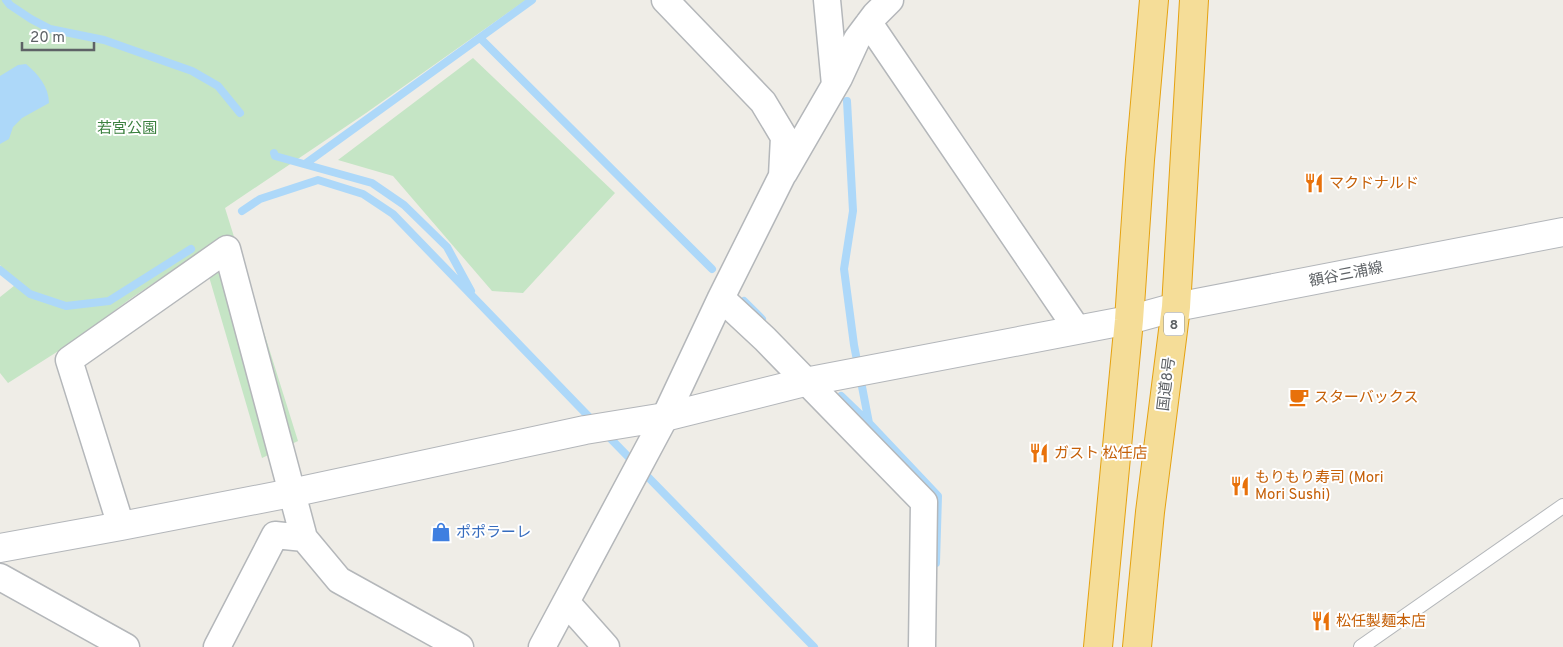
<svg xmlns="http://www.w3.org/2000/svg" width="1563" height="647" viewBox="0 0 1563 647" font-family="Overpass,'Noto Sans JP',sans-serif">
	<rect width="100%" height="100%" fill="#efede7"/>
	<path fill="#c5e5c5" d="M 0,0 L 526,0 L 366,113 L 225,208 L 298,441 L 262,458 L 205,263 L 185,262 L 130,299 L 71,343 L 8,383 L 0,373 L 0,297 L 19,282 L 4,270 L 0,265 Z
		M 473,58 L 615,193 L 523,293 L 492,291 L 393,176 L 338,160 Z"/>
	<path fill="#add8f9" d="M 26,64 C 38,74 49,87 49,103 L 22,118 L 13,127 L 9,139 L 0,144 L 0,76 L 18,65 Z"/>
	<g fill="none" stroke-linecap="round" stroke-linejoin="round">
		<path stroke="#add8f9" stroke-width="8" d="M 6,0 L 10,5 L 31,19 L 50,29 L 104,40 L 192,71 L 218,86 L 240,113
			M 480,38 L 712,269
			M 847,101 L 853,211 L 844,269 L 854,345 L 869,423 L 938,496 L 936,563
			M 274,153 L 275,156 L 372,183 L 404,205 L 447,247 L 471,291
			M 305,164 L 532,0
			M 242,211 L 260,199 L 318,180 L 363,194 L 393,214 L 594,422
			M 0,270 L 30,294 L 66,306 L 109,301 L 191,249
			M 744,301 L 762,319
			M 841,396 L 869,423
			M 606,434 L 814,647"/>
		<defs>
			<path id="lane" d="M 1361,647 L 1563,506"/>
			<path id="street" d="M 827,0 L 835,85
				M 869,23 L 1077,329
				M 784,173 L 839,78 L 857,39 L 875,15 L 890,0
				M 721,298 L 765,339 L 924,502 L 922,647
				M 121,526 L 69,360 L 227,249 L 304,538 L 339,580 L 460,647
				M 0,577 L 126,647
				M 566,602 L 606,647
				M 217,647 L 275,535 L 304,538
				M 542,647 L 665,417 L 721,298 L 782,176 L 784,137 L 763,102 L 665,0"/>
			<path id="secondary" d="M 0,548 L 121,526 L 291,493 L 585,430 L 665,417 L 805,382 L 1129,320 L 1176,307 L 1563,232"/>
			<path id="highway" d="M 1098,647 L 1129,320 L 1140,160 L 1154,0
				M 1137,647 L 1150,512 L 1176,307 L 1194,0"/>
		</defs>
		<use href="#lane" stroke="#b4b7ba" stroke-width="16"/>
		<use href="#street" stroke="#b4b7ba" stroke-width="29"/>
		<use href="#secondary" stroke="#b3b6ba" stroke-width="30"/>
		<use href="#highway" stroke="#e5a211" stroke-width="30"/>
		<use href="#lane" stroke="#fff" stroke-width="14"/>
		<use href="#street" stroke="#fff" stroke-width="26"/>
		<use href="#secondary" stroke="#fff" stroke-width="28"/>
		<use href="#highway" stroke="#f5dd98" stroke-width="28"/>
	</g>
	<defs>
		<symbol id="restaurant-bare" viewBox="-9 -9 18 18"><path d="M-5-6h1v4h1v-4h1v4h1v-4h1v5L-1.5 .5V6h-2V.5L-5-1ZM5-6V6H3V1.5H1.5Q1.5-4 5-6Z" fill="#e8710a" stroke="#fff" stroke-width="2.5" paint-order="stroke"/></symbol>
		<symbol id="cafe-bare" viewBox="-9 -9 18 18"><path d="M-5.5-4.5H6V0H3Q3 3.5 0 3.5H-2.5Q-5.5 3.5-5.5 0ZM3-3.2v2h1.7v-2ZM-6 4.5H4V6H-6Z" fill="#e8710a" stroke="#fff" stroke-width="2.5" paint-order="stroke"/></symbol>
		<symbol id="shop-bare" viewBox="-9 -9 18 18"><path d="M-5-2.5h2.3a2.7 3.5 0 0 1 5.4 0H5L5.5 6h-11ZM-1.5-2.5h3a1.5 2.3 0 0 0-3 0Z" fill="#3f7fe0" stroke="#fff" stroke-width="2.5" paint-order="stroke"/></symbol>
	</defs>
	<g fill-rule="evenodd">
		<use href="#restaurant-bare" x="1300" y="169" width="28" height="28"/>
		<use href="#cafe-bare" x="1285" y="383" width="28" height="28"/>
		<use href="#restaurant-bare" x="1025" y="439" width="28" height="28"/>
		<use href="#restaurant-bare" x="1226" y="472" width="28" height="28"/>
		<use href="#shop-bare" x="427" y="518" width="28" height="28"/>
		<use href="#restaurant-bare" x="1307" y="607" width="28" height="28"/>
	</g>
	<g text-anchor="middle" stroke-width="4" stroke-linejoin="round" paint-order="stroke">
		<rect fill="#fff" stroke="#8e9194" stroke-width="1" x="1164" y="312.5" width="20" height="23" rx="4"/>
		<g font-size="14" font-weight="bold" fill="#5e6266">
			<text x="1174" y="329">8</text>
		</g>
		<g font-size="15" fill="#3b803f" stroke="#fff">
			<text x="127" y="133">若宮公園</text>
		</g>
		<g font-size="15" fill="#c56008" stroke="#fff" text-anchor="start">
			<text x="1329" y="188">マクドナルド</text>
			<text x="1314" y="402">スターバックス</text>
			<text x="1054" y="458">ガスト 松任店</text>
			<text x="1255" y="482">もりもり寿司 (Mori<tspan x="1255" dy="17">Mori Sushi)</tspan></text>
			<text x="1336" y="626">松任製麺本店</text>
		</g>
		<g font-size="15" fill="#5e6266" stroke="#fff">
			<text transform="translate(1346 274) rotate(-11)" y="5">額谷三浦線</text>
			<text transform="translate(1166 384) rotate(-83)" y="5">国道8号</text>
		</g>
		<g font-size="15" fill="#366cbe" stroke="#fff" text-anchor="start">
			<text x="456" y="537">ポポラーレ</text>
		</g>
	</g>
	<path d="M22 42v8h72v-8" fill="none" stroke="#5e6266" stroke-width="2.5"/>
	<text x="30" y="42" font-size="15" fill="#5e6266" stroke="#ffffff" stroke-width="4" paint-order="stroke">20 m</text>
</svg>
